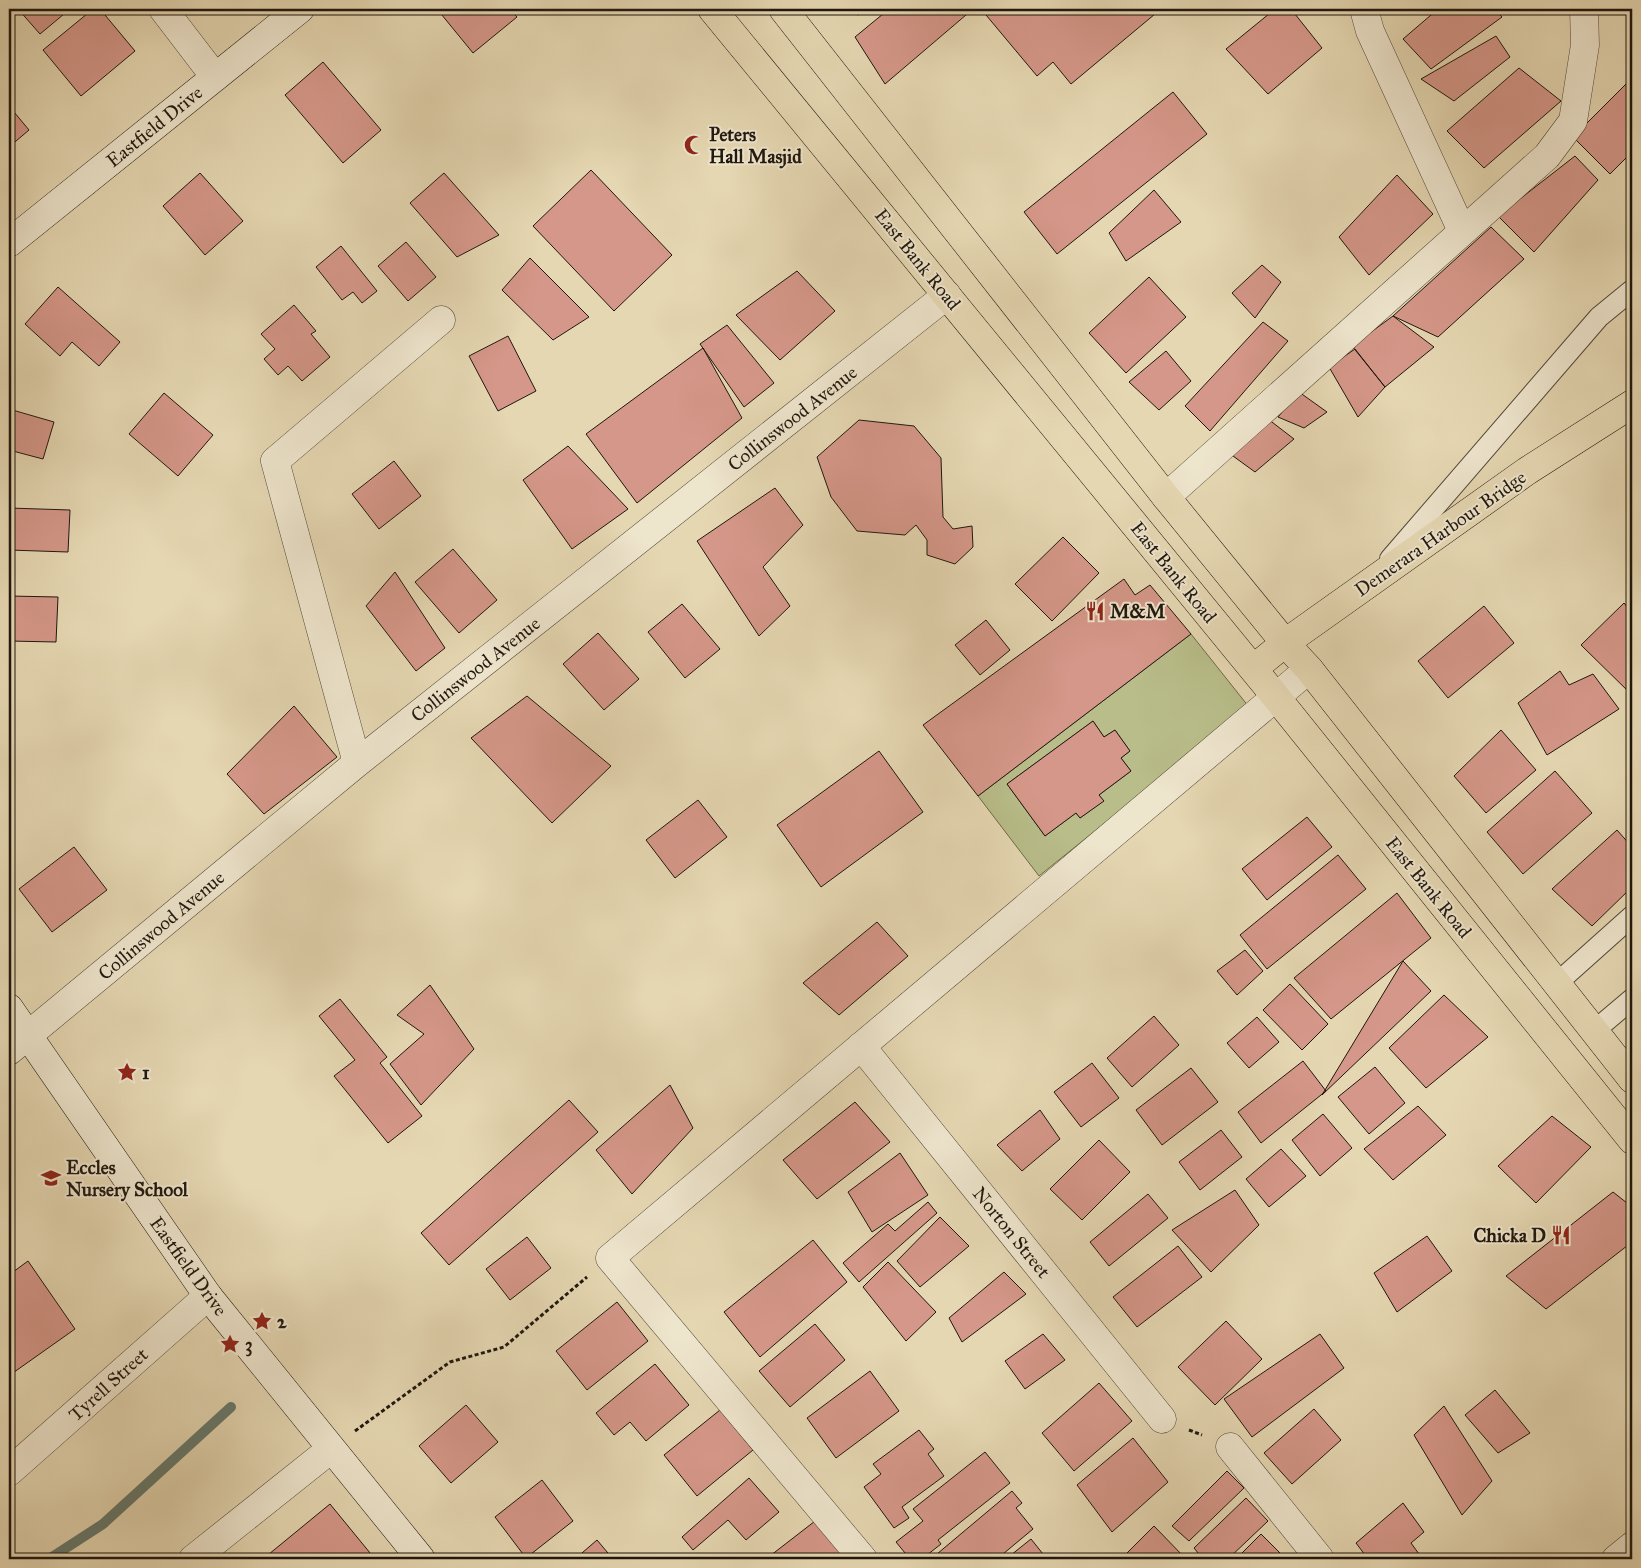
<svg xmlns="http://www.w3.org/2000/svg" width="1641" height="1568" viewBox="0 0 1641 1568" font-family="'IM FELL Great Primer',serif">
	<rect width="100%" height="100%" fill="#e5d7b2"/>
	<filter id="stains"><feTurbulence type="fractalNoise" baseFrequency=".004" numOctaves="4"/><feColorMatrix values="0 0 0 0 .2 0 0 0 0 .09 0 0 0 0 .02 0 0 0 .5 -.17"/></filter>
	<radialGradient id="worn" r=".72"><stop offset=".6" stop-color="#630" stop-opacity="0"/><stop offset="1" stop-color="#630" stop-opacity=".3"/></radialGradient>
	<path fill="#b8bd89" stroke="#6c6a4c" fill-rule="evenodd" d="M 1191,634 L 1249,707 L 1039,876 L 978,796 ZM 1093,721 L 1104,737 L 1115,730 L 1130,751 L 1121,758 L 1131,771 L 1099,795 L 1103,801 L 1080,818 L 1076,813 L 1045,836 L 1007,784 Z"/>
	<g fill="none" stroke-linecap="round" stroke-linejoin="round">
		<path stroke="#66796d" stroke-width="10" d="M 49,1559 L 103,1524 L 231,1407"/>
	</g>
	<path fill="#d59789" stroke="#1f170e" d="M 18,9 L 70,9 L 40,34 Z
		M 93,9 L 100,9 L 135,51 L 81,96 L 43,50 Z
		M 437,9 L 510,9 L 517,17 L 473,53 Z
		M 848,9 L 867,9 L 858,15 Z
		M 889,9 L 973,9 L 885,84 L 855,37 Z
		M 993,9 L 1161,9 L 1071,84 L 1053,62 L 1037,76 L 986,15 Z
		M 1275,9 L 1291,9 L 1322,48 L 1268,94 L 1226,49 Z
		M 1438,9 L 1495,9 L 1502,17 L 1431,69 L 1403,39 Z
		M 1496,36 L 1510,57 L 1454,101 L 1421,79 Z
		M 323,62 L 381,130 L 343,163 L 285,95 Z
		M 1519,68 L 1561,101 L 1484,168 L 1447,131 Z
		M 1632,78 L 1632,152 L 1610,174 L 1573,137 Z
		M 1173,92 L 1207,134 L 1057,254 L 1024,212 Z
		M 9,106 L 29,130 L 9,147 Z
		M 1575,156 L 1598,180 L 1534,252 L 1498,216 Z
		M 591,170 L 672,255 L 614,311 L 533,226 Z
		M 200,173 L 243,221 L 205,255 L 163,206 Z
		M 444,173 L 499,235 L 457,257 L 410,203 Z
		M 1397,175 L 1433,214 L 1369,275 L 1339,237 Z
		M 1154,190 L 1181,222 L 1126,261 L 1109,233 Z
		M 1491,227 L 1524,259 L 1438,337 L 1393,316 Z
		M 406,242 L 436,277 L 408,301 L 378,266 Z
		M 341,246 L 377,291 L 362,303 L 353,292 L 342,300 L 316,267 Z
		M 530,258 L 589,317 L 553,340 L 502,290 Z
		M 1262,265 L 1281,282 L 1255,318 L 1232,293 Z
		M 797,271 L 835,311 L 780,360 L 736,315 Z
		M 1149,277 L 1186,317 L 1126,373 L 1089,333 Z
		M 58,287 L 120,342 L 99,366 L 72,342 L 60,356 L 25,324 Z
		M 294,305 L 316,331 L 311,334 L 330,357 L 302,381 L 288,366 L 278,375 L 264,359 L 275,349 L 261,334 Z
		M 1393,316 L 1434,347 L 1385,387 L 1352,346 Z
		M 1263,322 L 1288,341 L 1210,431 L 1185,406 Z
		M 727,325 L 774,383 L 744,407 L 700,344 Z
		M 508,336 L 536,391 L 498,411 L 469,356 Z
		M 703,348 L 742,418 L 637,503 L 586,434 Z
		M 1355,349 L 1385,387 L 1358,417 L 1329,367 Z
		M 1166,351 L 1191,381 L 1159,410 L 1129,382 Z
		M 1299,392 L 1327,412 L 1304,428 L 1278,417 Z
		M 164,393 L 213,435 L 178,476 L 129,434 Z
		M 9,409 L 54,422 L 43,459 L 9,450 Z
		M 1268,419 L 1294,439 L 1255,472 L 1233,456 Z
		M 859,420 L 914,426 L 941,458 L 943,517 L 953,529 L 972,526 L 973,547 L 955,564 L 927,555 L 927,540 L 916,525 L 905,535 L 857,531 L 831,497 L 817,457 Z
		M 568,446 L 628,509 L 572,549 L 523,480 Z
		M 394,461 L 421,496 L 379,529 L 352,494 Z
		M 775,488 L 803,525 L 763,567 L 790,606 L 759,636 L 697,541 Z
		M 9,508 L 70,510 L 68,552 L 9,550 Z
		M 1063,537 L 1099,573 L 1052,621 L 1015,584 Z
		M 453,549 L 497,600 L 459,633 L 415,582 Z
		M 395,572 L 445,648 L 416,671 L 366,606 Z
		M 1124,579 L 1135,595 L 1150,585 L 1191,634 L 978,796 L 923,725 Z
		M 9,596 L 58,597 L 56,642 L 9,641 Z
		M 1624,603 L 1632,613 L 1632,695 L 1581,645 Z
		M 682,604 L 720,649 L 685,678 L 648,632 Z
		M 1484,606 L 1514,643 L 1448,698 L 1418,661 Z
		M 986,620 L 1010,650 L 980,675 L 955,645 Z
		M 598,633 L 639,679 L 604,710 L 563,664 Z
		M 1560,671 L 1569,685 L 1593,674 L 1619,709 L 1547,755 L 1518,703 Z
		M 527,696 L 611,766 L 552,823 L 471,738 Z
		M 294,706 L 337,757 L 264,814 L 227,774 Z
		M 1093,721 L 1104,737 L 1115,730 L 1130,751 L 1121,758 L 1131,771 L 1099,795 L 1104,801 L 1080,818 L 1076,813 L 1045,836 L 1007,784 Z
		M 1501,730 L 1536,770 L 1486,813 L 1454,776 Z
		M 879,751 L 923,812 L 821,887 L 777,825 Z
		M 1555,771 L 1592,813 L 1523,874 L 1487,832 Z
		M 698,800 L 727,837 L 675,878 L 646,840 Z
		M 1307,817 L 1332,847 L 1267,900 L 1242,869 Z
		M 1617,830 L 1632,847 L 1632,887 L 1592,926 L 1552,889 Z
		M 74,847 L 107,890 L 52,932 L 19,889 Z
		M 1338,855 L 1366,889 L 1267,969 L 1240,935 Z
		M 1397,893 L 1431,938 L 1331,1019 L 1294,978 Z
		M 877,922 L 908,956 L 839,1015 L 803,983 Z
		M 1245,950 L 1263,971 L 1237,995 L 1217,971 Z
		M 1403,961 L 1431,991 L 1322,1095 Z
		M 1290,984 L 1328,1024 L 1302,1050 L 1263,1010 Z
		M 430,985 L 474,1049 L 421,1105 L 390,1064 L 424,1034 L 397,1015 Z
		M 1444,995 L 1488,1037 L 1426,1088 L 1389,1048 Z
		M 340,999 L 387,1057 L 380,1063 L 422,1116 L 388,1143 L 334,1076 L 355,1060 L 319,1016 Z
		M 1154,1016 L 1179,1045 L 1132,1087 L 1107,1058 Z
		M 1257,1017 L 1279,1042 L 1249,1068 L 1227,1043 Z
		M 1303,1061 L 1326,1091 L 1261,1143 L 1238,1112 Z
		M 1092,1063 L 1119,1098 L 1081,1127 L 1054,1092 Z
		M 1375,1067 L 1405,1103 L 1369,1134 L 1338,1097 Z
		M 1191,1068 L 1218,1102 L 1162,1145 L 1136,1110 Z
		M 670,1085 L 693,1128 L 632,1194 L 596,1150 Z
		M 569,1100 L 598,1132 L 449,1265 L 421,1233 Z
		M 855,1102 L 890,1142 L 817,1199 L 783,1160 Z
		M 1418,1106 L 1446,1135 L 1393,1180 L 1364,1149 Z
		M 1040,1110 L 1060,1139 L 1022,1171 L 997,1145 Z
		M 1323,1114 L 1352,1148 L 1320,1176 L 1292,1140 Z
		M 1552,1116 L 1591,1147 L 1536,1203 L 1498,1166 Z
		M 1221,1130 L 1242,1157 L 1200,1190 L 1179,1162 Z
		M 1099,1140 L 1130,1172 L 1082,1220 L 1050,1189 Z
		M 1281,1149 L 1306,1176 L 1269,1207 L 1246,1179 Z
		M 900,1153 L 928,1195 L 872,1232 L 848,1192 Z
		M 1235,1190 L 1259,1225 L 1211,1272 L 1172,1230 Z
		M 1613,1192 L 1632,1207 L 1632,1242 L 1546,1309 L 1506,1276 Z
		M 1148,1194 L 1168,1218 L 1109,1266 L 1090,1242 Z
		M 928,1202 L 937,1213 L 859,1282 L 843,1263 L 888,1224 L 895,1231 Z
		M 940,1217 L 969,1246 L 920,1287 L 897,1261 Z
		M 1427,1236 L 1452,1271 L 1397,1312 L 1374,1273 Z
		M 527,1237 L 551,1268 L 510,1300 L 486,1269 Z
		M 813,1240 L 847,1282 L 760,1357 L 724,1312 Z
		M 1178,1246 L 1202,1277 L 1137,1327 L 1113,1297 Z
		M 28,1261 L 75,1329 L 10,1375 L 9,1275 Z
		M 888,1262 L 936,1312 L 906,1341 L 863,1287 Z
		M 1004,1272 L 1026,1294 L 962,1342 L 949,1318 Z
		M 617,1302 L 648,1341 L 587,1390 L 556,1351 Z
		M 1226,1321 L 1262,1359 L 1215,1405 L 1178,1367 Z
		M 815,1324 L 845,1360 L 790,1407 L 759,1371 Z
		M 1043,1334 L 1065,1360 L 1025,1389 L 1005,1361 Z
		M 1320,1334 L 1344,1368 L 1252,1437 L 1224,1399 Z
		M 655,1364 L 689,1405 L 646,1441 L 630,1422 L 614,1435 L 596,1413 Z
		M 870,1371 L 899,1411 L 836,1458 L 807,1418 Z
		M 1099,1383 L 1132,1421 L 1074,1471 L 1042,1433 Z
		M 1495,1390 L 1530,1433 L 1498,1453 L 1465,1415 Z
		M 466,1405 L 498,1442 L 451,1483 L 419,1446 Z
		M 1444,1406 L 1492,1481 L 1462,1515 L 1414,1435 Z
		M 1314,1409 L 1341,1440 L 1292,1484 L 1264,1453 Z
		M 720,1410 L 753,1450 L 697,1496 L 664,1455 Z
		M 919,1430 L 934,1449 L 928,1454 L 944,1476 L 902,1507 L 909,1518 L 894,1528 L 864,1487 L 881,1474 L 873,1464 Z
		M 1133,1438 L 1168,1482 L 1112,1532 L 1077,1485 Z
		M 985,1452 L 1010,1483 L 938,1540 L 941,1544 L 922,1559 L 910,1559 L 896,1542 L 923,1521 L 913,1509 Z
		M 1227,1471 L 1244,1488 L 1189,1541 L 1172,1526 Z
		M 749,1478 L 779,1512 L 746,1540 L 728,1520 L 693,1550 L 682,1537 Z
		M 542,1480 L 573,1521 L 526,1558 L 495,1517 Z
		M 1012,1491 L 1022,1503 L 1016,1508 L 1033,1529 L 997,1559 L 931,1559 Z
		M 1246,1498 L 1268,1521 L 1228,1559 L 1203,1559 L 1194,1548 Z
		M 1403,1503 L 1424,1532 L 1411,1543 L 1419,1554 L 1412,1559 L 1393,1559 L 1392,1557 L 1389,1559 L 1368,1559 L 1356,1543 Z
		M 330,1504 L 375,1559 L 263,1559 Z
		M 819,1518 L 851,1559 L 766,1559 Z
		M 1154,1526 L 1186,1559 L 1121,1559 Z
		M 1261,1534 L 1286,1559 L 1236,1559 Z
		M 1031,1539 L 1047,1559 L 1006,1559 Z
		M 597,1540 L 613,1559 L 575,1559 Z"/>
	<g fill="none" stroke-linecap="round" stroke-linejoin="round">
		<defs>
			<path id="lane" d="M 1390,559 L 1599,317 L 1632,290
				M 1556,984 L 1632,916
				M 1594,1031 L 1632,999"/>
			<path id="street" d="M 163,9 L 215,77
				M 1364,9 L 1370,31 L 1462,231
				M 1166,497 L 1547,156 L 1573,121 L 1585,45 L 1584,9
				M 357,763 L 275,461 L 441,320
				M 861,1046 L 1162,1419
				M 9,1051 L 357,763 L 947,295
				M 1230,1447 L 1320,1559
				M 9,1472 L 208,1296
				M 193,1559 L 331,1449
				M 863,1559 L 610,1258 L 1309,669
				M 1616,1559 L 1632,1546"/>
			<path id="secondary" d="M 9,243 L 300,9
				M 9,1008 L 208,1296 L 421,1559"/>
			<path id="primary" d="M 712,9 L 1276,697 L 1632,1140
				M 783,9 L 1166,497 L 1285,643 L 1309,669 L 1632,1079
				M 1253,669 L 1285,643 L 1527,471 L 1632,404"/>
		</defs>
		<use href="#lane" stroke="#504737" stroke-width="22"/>
		<use href="#street" stroke="#504737" stroke-width="29"/>
		<use href="#secondary" stroke="#1f170e" stroke-width="29"/>
		<use href="#primary" stroke="#1f170e" stroke-width="29"/>
		<path stroke="#1f170e" stroke-width="3" stroke-dasharray="4 2.5" stroke-linecap="butt" d="M 1189,1430 L 1202,1435
			M 355,1431 L 450,1362 L 504,1347 L 587,1277"/>
		<use href="#lane" stroke="#eee5cd" stroke-width="20"/>
		<use href="#street" stroke="#eee5cd" stroke-width="28"/>
		<use href="#secondary" stroke="#eee5cd" stroke-width="28"/>
		<use href="#primary" stroke="#e5d7b2" stroke-width="28"/>
	</g>
	<defs>
		<symbol id="mosque-bare" viewBox="-9 -9 18 18"><path d="M3.5-4.9A6 6 0 1 0 3.5 4.9A5 5 0 1 1 3.5-4.9Z" fill="#8f2418" stroke="#eee5cd" stroke-width="2.5" paint-order="stroke"/></symbol>
		<symbol id="restaurant-bare" viewBox="-9 -9 18 18"><path d="M-5-6h1v4h1v-4h1v4h1v-4h1v5L-1.5 .5V6h-2V.5L-5-1ZM5-6V6H3V1.5H1.5Q1.5-4 5-6Z" fill="#8f2418" stroke="#eee5cd" stroke-width="2.5" paint-order="stroke"/></symbol>
		<symbol id="sight-bare" viewBox="-9 -9 18 18"><path d="M0-6L1.8-2.2L6-1.7L2.9 1.2L3.7 5.4L0 3.3L-3.7 5.4L-2.9 1.2L-6-1.7L-1.8-2.2Z" fill="#8f2418" stroke="#eee5cd" stroke-width="2.5" paint-order="stroke"/></symbol>
		<symbol id="school-bare" viewBox="-9 -9 18 18"><path d="M0-5L7-2L0 1L-7-2ZM-4 1L0 2.5L4 1V4Q0 6-4 4Z" fill="#8f2418" stroke="#eee5cd" stroke-width="2.5" paint-order="stroke"/></symbol>
	</defs>
	<g fill-rule="evenodd">
		<use href="#mosque-bare" x="680" y="131" width="28" height="28"/>
		<use href="#restaurant-bare" x="1081" y="597" width="28" height="28"/>
		<use href="#sight-bare" x="113" y="1058" width="28" height="28"/>
		<use href="#school-bare" x="37" y="1164" width="28" height="28"/>
		<use href="#restaurant-bare" x="1547" y="1221" width="28" height="28"/>
		<use href="#sight-bare" x="248" y="1307" width="28" height="28"/>
		<use href="#sight-bare" x="216" y="1330" width="28" height="28"/>
	</g>
	<g text-anchor="middle" stroke-width="4" stroke-linejoin="round" paint-order="stroke">
		<g font-size="19" fill="#1f170e" stroke="#eee5cd">
			<text transform="translate(154 126) rotate(-39)" y="7">Eastfield Drive</text>
			<text transform="translate(918 259) rotate(51)" y="7">East Bank Road</text>
			<text transform="translate(792 418) rotate(-38)" y="7">Collinswood Avenue</text>
			<text transform="translate(1440 533) rotate(-35)" y="7">Demerara Harbour Bridge</text>
			<text transform="translate(1174 572) rotate(51)" y="7">East Bank Road</text>
			<text transform="translate(475 669) rotate(-38)" y="7">Collinswood Avenue</text>
			<text transform="translate(1429 887) rotate(51)" y="7">East Bank Road</text>
			<text transform="translate(161 925) rotate(-40)" y="7">Collinswood Avenue</text>
			<text transform="translate(1012 1232) rotate(51)" y="7">Norton Street</text>
			<text transform="translate(189 1266) rotate(54)" y="7">Eastfield Drive</text>
			<text transform="translate(108 1384) rotate(-42)" y="7">Tyrell Street</text>
		</g>
		<g font-size="19" font-weight="bold" fill="#1f170e" stroke="#eee5cd" text-anchor="start">
			<text x="709" y="141">Peters<tspan x="709" dy="22">Hall Masjid</tspan></text>
			<text x="1110" y="618">M&amp;M</text>
			<text x="142" y="1079">1</text>
			<text x="66" y="1174">Eccles<tspan x="66" dy="22">Nursery School</tspan></text>
			<text x="1546" y="1242" text-anchor="end">Chicka D</text>
			<text x="277" y="1328">2</text>
			<text x="245" y="1351">3</text>
		</g>
	</g>
	<rect width="1641" height="1568" fill="none" stroke="#e5d7b2" stroke-width="30"/>
	<rect x="10" y="10" width="1621" height="1548" fill="none" stroke="#1f170e" stroke-width="2.5"/>
	<rect x="15" y="15" width="1611" height="1538" fill="none" stroke="#1f170e"/>
	<rect width="100%" height="100%" filter="url(#stains)"/>
	<rect width="100%" height="100%" fill="url(#worn)"/>
</svg>
